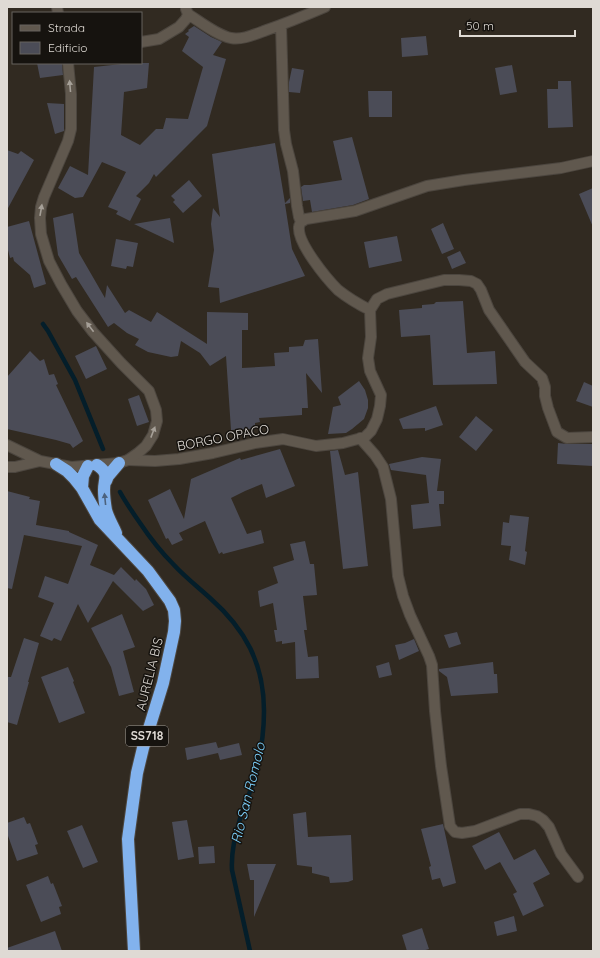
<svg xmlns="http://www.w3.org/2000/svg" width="600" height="958" viewBox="0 0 600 958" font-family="Quicksand,sans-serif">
	<rect width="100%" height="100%" fill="#312a21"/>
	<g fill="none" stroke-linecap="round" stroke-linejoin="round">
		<path stroke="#041e2a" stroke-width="4.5" d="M 43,324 L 48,331 L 75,380 L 103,449
			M 120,492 C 126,503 133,513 140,523 C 150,538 161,552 174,565 C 185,577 198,587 210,598 C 245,629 264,663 264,711 C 264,736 260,759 253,783 C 249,795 244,807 240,819 C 235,835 231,853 232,870 L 250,951"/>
	</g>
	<path fill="#4b4c57" d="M 194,26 L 211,37 L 222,42 L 213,55 L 226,59 L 207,126 L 156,177 L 154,174 L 149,183 L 136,196 L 141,199 L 130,221 L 116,214 L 118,211 L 108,207 L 126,172 L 102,162 L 83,197 L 75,198 L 58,188 L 70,166 L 88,175 L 94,67 L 121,64 L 121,63 L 149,63 L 147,88 L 124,92 L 121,135 L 140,145 L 156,129 L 163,129 L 166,118 L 188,119 L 203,67 L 182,51 L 189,37 L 185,34 L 189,31 L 188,30 Z
		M 426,36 L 428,55 L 402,57 L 401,38 Z
		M 37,63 L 62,63 L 63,75 L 40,78 Z
		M 512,65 L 517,92 L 500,95 L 495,68 Z
		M 292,68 L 304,70 L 300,93 L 289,92 L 289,82 Z
		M 558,81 L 571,81 L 573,127 L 548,128 L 547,89 L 558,89 Z
		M 368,91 L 392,91 L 392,117 L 369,117 Z
		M 47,103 L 64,104 L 64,131 L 55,134 Z
		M 352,137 L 369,199 L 353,205 L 312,212 L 310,200 L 303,201 L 301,187 L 304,185 L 310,185 L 342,180 L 333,141 Z
		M 275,143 L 285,203 L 290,198 L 290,203 L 285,204 L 292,249 L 305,276 L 220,303 L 219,288 L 208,287 L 214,250 L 211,224 L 213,208 L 220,217 L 212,154 Z
		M 7,150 L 18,154 L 21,151 L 34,160 L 7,210 Z
		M 189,180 L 202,196 L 183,213 L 173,202 L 175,200 L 171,196 Z
		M 593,188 L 593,227 L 579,194 Z
		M 73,213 L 79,253 L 105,298 L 107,285 L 125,313 L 129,310 L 151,322 L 157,312 L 207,344 L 207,312 L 248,313 L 248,330 L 242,330 L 242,368 L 275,366 L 274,353 L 289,352 L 289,347 L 303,346 L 305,340 L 318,339 L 322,393 L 306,373 L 308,408 L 302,408 L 302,415 L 259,418 L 260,422 L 255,423 L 255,429 L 231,430 L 226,356 L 210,366 L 200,353 L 181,341 L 178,356 L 171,357 L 148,352 L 135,345 L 139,339 L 127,333 L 114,323 L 108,327 L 76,277 L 72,279 L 58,255 L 53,218 Z
		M 170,218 L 174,243 L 134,224 Z
		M 29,221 L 46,284 L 34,288 L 30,275 L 14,261 L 13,257 L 10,258 L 7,246 L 7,227 Z
		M 443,223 L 454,249 L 442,254 L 431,229 Z
		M 397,236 L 402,261 L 369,268 L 364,242 Z
		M 116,239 L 138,243 L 133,267 L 127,266 L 126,269 L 111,266 Z
		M 460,251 L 466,263 L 452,269 L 447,257 Z
		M 463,301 L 467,353 L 495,351 L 497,384 L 433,385 L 430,335 L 401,337 L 399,310 L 422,308 L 422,305 L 434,304 L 436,302 Z
		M 96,346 L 107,369 L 86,379 L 75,356 Z
		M 30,351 L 40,361 L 44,359 L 49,375 L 54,374 L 58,384 L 56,385 L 83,441 L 73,448 L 70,444 L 56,440 L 7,429 L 7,377 Z
		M 359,381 L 365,390 L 368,400 L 368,408 L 364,419 L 352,429 L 346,433 L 328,434 L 333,407 L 341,405 L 338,397 Z
		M 584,382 L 593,386 L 593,407 L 576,401 Z
		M 139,395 L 149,422 L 137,426 L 128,399 Z
		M 436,406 L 443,425 L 425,431 L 425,428 L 403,429 L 399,419 Z
		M 476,416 L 493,430 L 476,451 L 459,437 Z
		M 558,443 L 567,444 L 593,444 L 593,466 L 557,464 Z
		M 280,449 L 295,486 L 266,498 L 262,484 L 245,491 L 231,498 L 247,534 L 261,530 L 264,543 L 223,554 L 222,552 L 219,554 L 205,521 L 179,533 L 183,540 L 172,545 L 168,538 L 166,539 L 148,500 L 170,489 L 184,519 L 191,479 L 240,458 L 241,460 Z
		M 338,450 L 345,475 L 358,472 L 368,566 L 343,569 L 330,451 Z
		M 422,457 L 441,459 L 437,491 L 444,491 L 444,504 L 439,504 L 441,526 L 413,529 L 411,505 L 429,503 L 426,475 L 391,470 L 389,464 Z
		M 7,491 L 30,497 L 29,499 L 40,501 L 36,525 L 69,531 L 69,532 L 98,545 L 90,565 L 114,575 L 121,567 L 135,581 L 136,579 L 146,589 L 154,605 L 143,611 L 113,581 L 88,623 L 78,604 L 61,641 L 54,638 L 52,641 L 40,636 L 54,603 L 38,597 L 45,576 L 68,584 L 82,546 L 24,535 L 12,589 L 7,588 Z
		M 510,515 L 529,517 L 525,551 L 527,552 L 525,565 L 509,560 L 511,546 L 501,545 L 503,522 L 509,523 Z
		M 305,541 L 310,564 L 314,564 L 317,595 L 303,596 L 307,630 L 304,630 L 308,657 L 318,656 L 319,678 L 296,679 L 295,642 L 282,644 L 282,641 L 276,642 L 274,630 L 277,630 L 273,603 L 260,607 L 258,591 L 278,583 L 273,567 L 294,560 L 290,544 Z
		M 122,614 L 135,647 L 123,651 L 134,692 L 119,696 L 111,667 L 91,628 Z
		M 457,632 L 461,644 L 449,648 L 444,635 Z
		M 24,638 L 39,643 L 28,682 L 29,682 L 17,725 L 7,722 L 7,677 L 11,677 Z
		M 414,639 L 419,651 L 399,660 L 395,645 L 405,643 Z
		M 389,662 L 392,675 L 379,678 L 376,666 Z
		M 493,662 L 494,674 L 497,674 L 498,693 L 451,696 L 447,677 L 439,671 L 439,669 Z
		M 68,667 L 74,681 L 73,682 L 85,713 L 59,723 L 41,677 Z
		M 216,742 L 218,748 L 239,743 L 242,755 L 220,760 L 218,753 L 187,760 L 185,748 Z
		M 306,812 L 308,837 L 351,835 L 353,880 L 348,882 L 330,883 L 329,877 L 312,873 L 312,867 L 297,865 L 293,814 Z
		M 24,817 L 27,824 L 30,823 L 38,844 L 35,845 L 38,854 L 17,861 L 7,833 L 7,823 Z
		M 187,820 L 194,857 L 178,860 L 172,822 Z
		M 443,824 L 456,883 L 443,887 L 440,878 L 432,880 L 429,867 L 431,866 L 421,829 Z
		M 82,825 L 98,862 L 83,868 L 67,831 Z
		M 499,832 L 514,860 L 535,849 L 550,874 L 533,883 L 544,906 L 523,916 L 513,894 L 517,892 L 500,862 L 485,870 L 472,846 Z
		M 214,846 L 215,863 L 199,864 L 198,847 Z
		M 247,864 L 276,864 L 254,917 L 254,880 L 250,880 Z
		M 48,876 L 51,884 L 53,883 L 62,906 L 59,907 L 61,914 L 41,922 L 26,885 Z
		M 514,916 L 517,931 L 497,936 L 494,922 Z
		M 422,928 L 429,949 L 422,951 L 407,951 L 402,935 Z
		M 55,931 L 62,951 L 7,951 L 7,948 Z"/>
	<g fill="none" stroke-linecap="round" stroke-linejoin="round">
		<defs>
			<path id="street" d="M 188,14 C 199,21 218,36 231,38 C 242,40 253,35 264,31 C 284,24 304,16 325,7
				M 281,25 L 284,130 L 286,144 L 293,171 L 297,206 L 299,217 L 301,222
				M 141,42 L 159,39 L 179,27 L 186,19 L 188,14 L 186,9
				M 370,310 C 358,304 348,298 338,290 C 327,279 297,243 299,227 C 299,225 300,224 301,222 L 306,219 L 355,211 L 427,186 L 464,180 L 561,168 L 593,161
				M 360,438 L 375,455 L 383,467 L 391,499 L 398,576 L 403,596 L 410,615 L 429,656 L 432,665 L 435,711 L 441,766 L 450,826 L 455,832 L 462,833 L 475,831 L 520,814 L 529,814 L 537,816 L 543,820 L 549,827 L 561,854 L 578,877
				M 128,460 L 155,461 L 179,459 L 213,453 L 255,443 L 283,439 L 316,446 L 343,443 L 365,437 L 371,431 L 377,419 L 380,406 L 381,395 L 370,371 L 368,358 L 371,337 L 370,310 L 377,299 L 387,294 L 444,280 L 459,280 L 471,281 L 477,284 L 481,290 L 489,310 L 525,362 L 542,378 L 545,387 L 545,396 L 548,408 L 557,432 L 567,438 L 593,437"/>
			<path id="secondary" d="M 57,7 L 58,13
				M 7,445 L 40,461 L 71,467 L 119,463 L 128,460 L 138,453 L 146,446 L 153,435 L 157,421 L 156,410 L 149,391 L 121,363 L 93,332 L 77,311 L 61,284 L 49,261 L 41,234 L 40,218 L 41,207 L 44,197 L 68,141 L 71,129 L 71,94 L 68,63
				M 7,467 L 15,467 L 40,461"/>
			<path id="highway" d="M 56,464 L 67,471 L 74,478 L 82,488 L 100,520 L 148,571 L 170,601 L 174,610 L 175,621 L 174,632 L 163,683 L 143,748 L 137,773 L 128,839 L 134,951
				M 97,465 C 110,474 104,478 104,490 C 104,496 105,504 106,510 C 108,518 113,526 116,533
				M 106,481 L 108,476 L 119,463
				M 82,488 L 83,476 L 88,466"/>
		</defs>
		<use href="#street" stroke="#4c463f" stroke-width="12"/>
		<use href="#secondary" stroke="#4c463f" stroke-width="12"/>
		<use href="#highway" stroke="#4c463f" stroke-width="14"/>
		<use href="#street" stroke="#60584e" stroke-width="10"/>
		<use href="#secondary" stroke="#60584e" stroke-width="10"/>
		<use href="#highway" stroke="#82b2ed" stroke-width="12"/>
	</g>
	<defs><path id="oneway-solid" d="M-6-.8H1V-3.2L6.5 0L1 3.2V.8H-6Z"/></defs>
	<g fill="#a6a098">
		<use href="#oneway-solid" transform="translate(70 86) rotate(-95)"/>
		<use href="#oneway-solid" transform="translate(41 210) rotate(-80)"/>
		<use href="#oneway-solid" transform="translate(90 327) rotate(-127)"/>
		<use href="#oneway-solid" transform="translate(153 432) rotate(-69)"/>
	</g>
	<use fill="#4c627e" href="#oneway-solid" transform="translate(105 499) rotate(-96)"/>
	<g text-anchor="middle" stroke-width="3" stroke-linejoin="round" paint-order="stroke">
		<rect fill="#16130f" stroke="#a39e99" stroke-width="1" x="126" y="726" width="42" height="20" rx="3"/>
		<g font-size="12" font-weight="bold" fill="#dfdad4">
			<text x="147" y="740">SS718</text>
		</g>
		<g font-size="13" fill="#dfdad4" stroke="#16130f">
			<text transform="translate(223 437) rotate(-11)" y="5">BORGO OPACO</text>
			<text transform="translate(149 674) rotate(-76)" y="5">AURELIA BIS</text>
		</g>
		<g font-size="14" font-style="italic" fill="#7cd2fe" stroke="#16130f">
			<text transform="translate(248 793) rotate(-76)" y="5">Rio San Romolo</text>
		</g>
	</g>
	<rect width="600" height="958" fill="none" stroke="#dfdad4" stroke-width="16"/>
	<rect x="12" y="12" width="130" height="52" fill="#16130f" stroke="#66635e"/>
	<rect x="20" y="25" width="20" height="6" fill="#60584e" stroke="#66635e"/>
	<text x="48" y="32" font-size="12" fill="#dfdad4">Strada</text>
	<rect x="20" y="42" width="20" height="12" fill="#4b4c57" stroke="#66635e"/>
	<text x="48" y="52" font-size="12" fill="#dfdad4">Edificio</text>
	<path d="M460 30v6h115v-6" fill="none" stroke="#dfdad4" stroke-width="2"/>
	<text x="466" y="30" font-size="12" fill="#dfdad4" stroke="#16130f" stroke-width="3" paint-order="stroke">50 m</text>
</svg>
